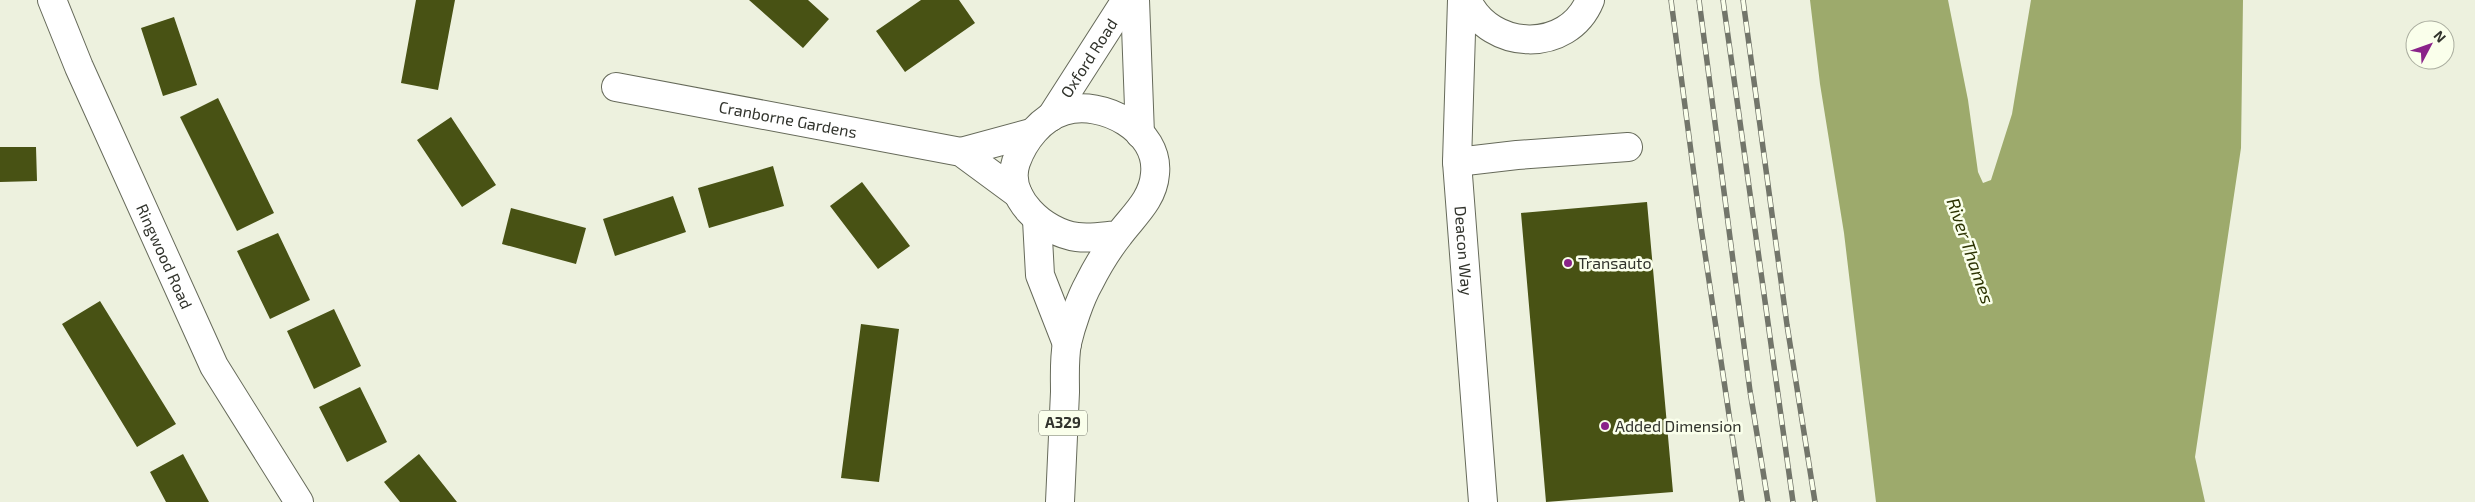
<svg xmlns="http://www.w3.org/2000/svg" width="2475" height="502" viewBox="0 0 2475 502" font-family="'Exo 2',sans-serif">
	<rect width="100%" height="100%" fill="#edf1de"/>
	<path fill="#9daa6c" d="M 1810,0 L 1948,0 L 1968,100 L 1978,172 L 1983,183 L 1991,180 L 2012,114 L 2031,0 L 2243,0 L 2241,148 L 2195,457 L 2205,502 L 1876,502 L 1844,233 L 1820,84 Z"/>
	<path fill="#485214" d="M 416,0 L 455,0 L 438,90 L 401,83 Z
		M 749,0 L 808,0 L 829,19 L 803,48 Z
		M 921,0 L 959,0 L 975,23 L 905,72 L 876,31 Z
		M 174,17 L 197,85 L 163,96 L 141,28 Z
		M 218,98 L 274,213 L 237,231 L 180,117 Z
		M 451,117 L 496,185 L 462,207 L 417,140 Z
		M 0,147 L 36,147 L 37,181 L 0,182 Z
		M 773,166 L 784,206 L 709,228 L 698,188 Z
		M 862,182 L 910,246 L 878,269 L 830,206 Z
		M 673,196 L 686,232 L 615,256 L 603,219 Z
		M 1647,202 L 1673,492 L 1546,502 L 1521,213 Z
		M 511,208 L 586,228 L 576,264 L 502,244 Z
		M 278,233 L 310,300 L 270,319 L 237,251 Z
		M 100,301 L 176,424 L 137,447 L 62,324 Z
		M 334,309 L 361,366 L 314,389 L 287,331 Z
		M 861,324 L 899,329 L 879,482 L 841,478 Z
		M 360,387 L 387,442 L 347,462 L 319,407 Z
		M 183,454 L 209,502 L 166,502 L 150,472 Z
		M 419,454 L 457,502 L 400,502 L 384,482 Z"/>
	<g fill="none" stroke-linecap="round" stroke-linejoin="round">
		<defs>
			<g id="minor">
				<path id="s1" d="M 52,0 L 79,67 L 214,366 L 299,502"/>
				<path id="s2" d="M 1462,0 L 1457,162 L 1483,502"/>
				<path d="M 1467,0 C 1490,51 1568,54 1590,0"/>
				<path id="s3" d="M 616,87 L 961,152 L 1018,194"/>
				<path d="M 961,152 L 1031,133"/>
				<path d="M 1457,162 L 1517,155 L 1628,147"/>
			</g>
			<g id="major">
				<path d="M 1135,0 L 1140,134"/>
				<path id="s4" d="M 1051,117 L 1126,0"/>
				<path d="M 1037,220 L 1040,275 L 1067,344"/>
				<path d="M 1060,502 C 1062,465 1063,429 1065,392 C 1065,377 1064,359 1067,343 C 1071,326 1080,299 1089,283 C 1097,267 1108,249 1119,235 C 1133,216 1153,200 1155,174 C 1160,130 1102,99 1064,111 C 1041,118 1024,140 1016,162 C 1004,197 1044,233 1077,237 C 1091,239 1105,236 1119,235"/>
			</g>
		</defs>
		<use href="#minor" stroke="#666a5a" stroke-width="30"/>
		<use href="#major" stroke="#666a5a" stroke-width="30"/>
		<use href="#minor" stroke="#fff" stroke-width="28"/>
		<use href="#major" stroke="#fff" stroke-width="28"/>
		<defs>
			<path id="rail" d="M 1671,0 L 1700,220 L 1742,502
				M 1699,0 L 1750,391 L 1768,502
				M 1723,0 L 1793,502
				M 1743,0 L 1787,325 L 1815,502"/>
		</defs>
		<use href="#rail" stroke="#72756a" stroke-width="5.5"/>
		<use href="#rail" stroke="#faffeb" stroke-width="4" stroke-dasharray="11" stroke-linecap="butt"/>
	</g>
	<g fill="#8a2389" stroke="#faffeb" stroke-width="2">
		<circle cx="1568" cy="263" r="5"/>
		<circle cx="1605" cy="426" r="5"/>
	</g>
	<g text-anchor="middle" stroke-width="5" stroke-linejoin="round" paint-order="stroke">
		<rect fill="#faffeb" stroke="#6d7065" stroke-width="1" x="1039" y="410.5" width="48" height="25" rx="4"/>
		<g font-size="15" font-weight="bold" fill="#31332c">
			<text x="1063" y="428">A329</text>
		</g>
		<g font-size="16" fill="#31332c" stroke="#faffeb">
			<text dy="6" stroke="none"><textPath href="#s4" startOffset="70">Oxford Road</textPath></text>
			<text dy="6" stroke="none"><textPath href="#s3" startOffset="175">Cranborne Gardens</textPath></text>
			<text dy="6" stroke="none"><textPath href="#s2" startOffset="251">Deacon Way</textPath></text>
			<text dy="6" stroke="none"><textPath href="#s1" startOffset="280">Ringwood Road</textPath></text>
		</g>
		<g font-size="16" fill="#31332c" stroke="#faffeb" text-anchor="start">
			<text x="1578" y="269">Transauto</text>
			<text x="1615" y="432">Added Dimension</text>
		</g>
		<g font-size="18" font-style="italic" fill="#2d3403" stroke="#faffeb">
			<text transform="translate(1970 251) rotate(71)" y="6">River Thames</text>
		</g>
	</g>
	<g transform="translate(2430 45) rotate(49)"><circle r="24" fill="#faffeb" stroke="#aaad9f"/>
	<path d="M0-4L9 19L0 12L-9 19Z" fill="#8a2389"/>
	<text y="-8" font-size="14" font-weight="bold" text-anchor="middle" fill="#31332c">N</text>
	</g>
</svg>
